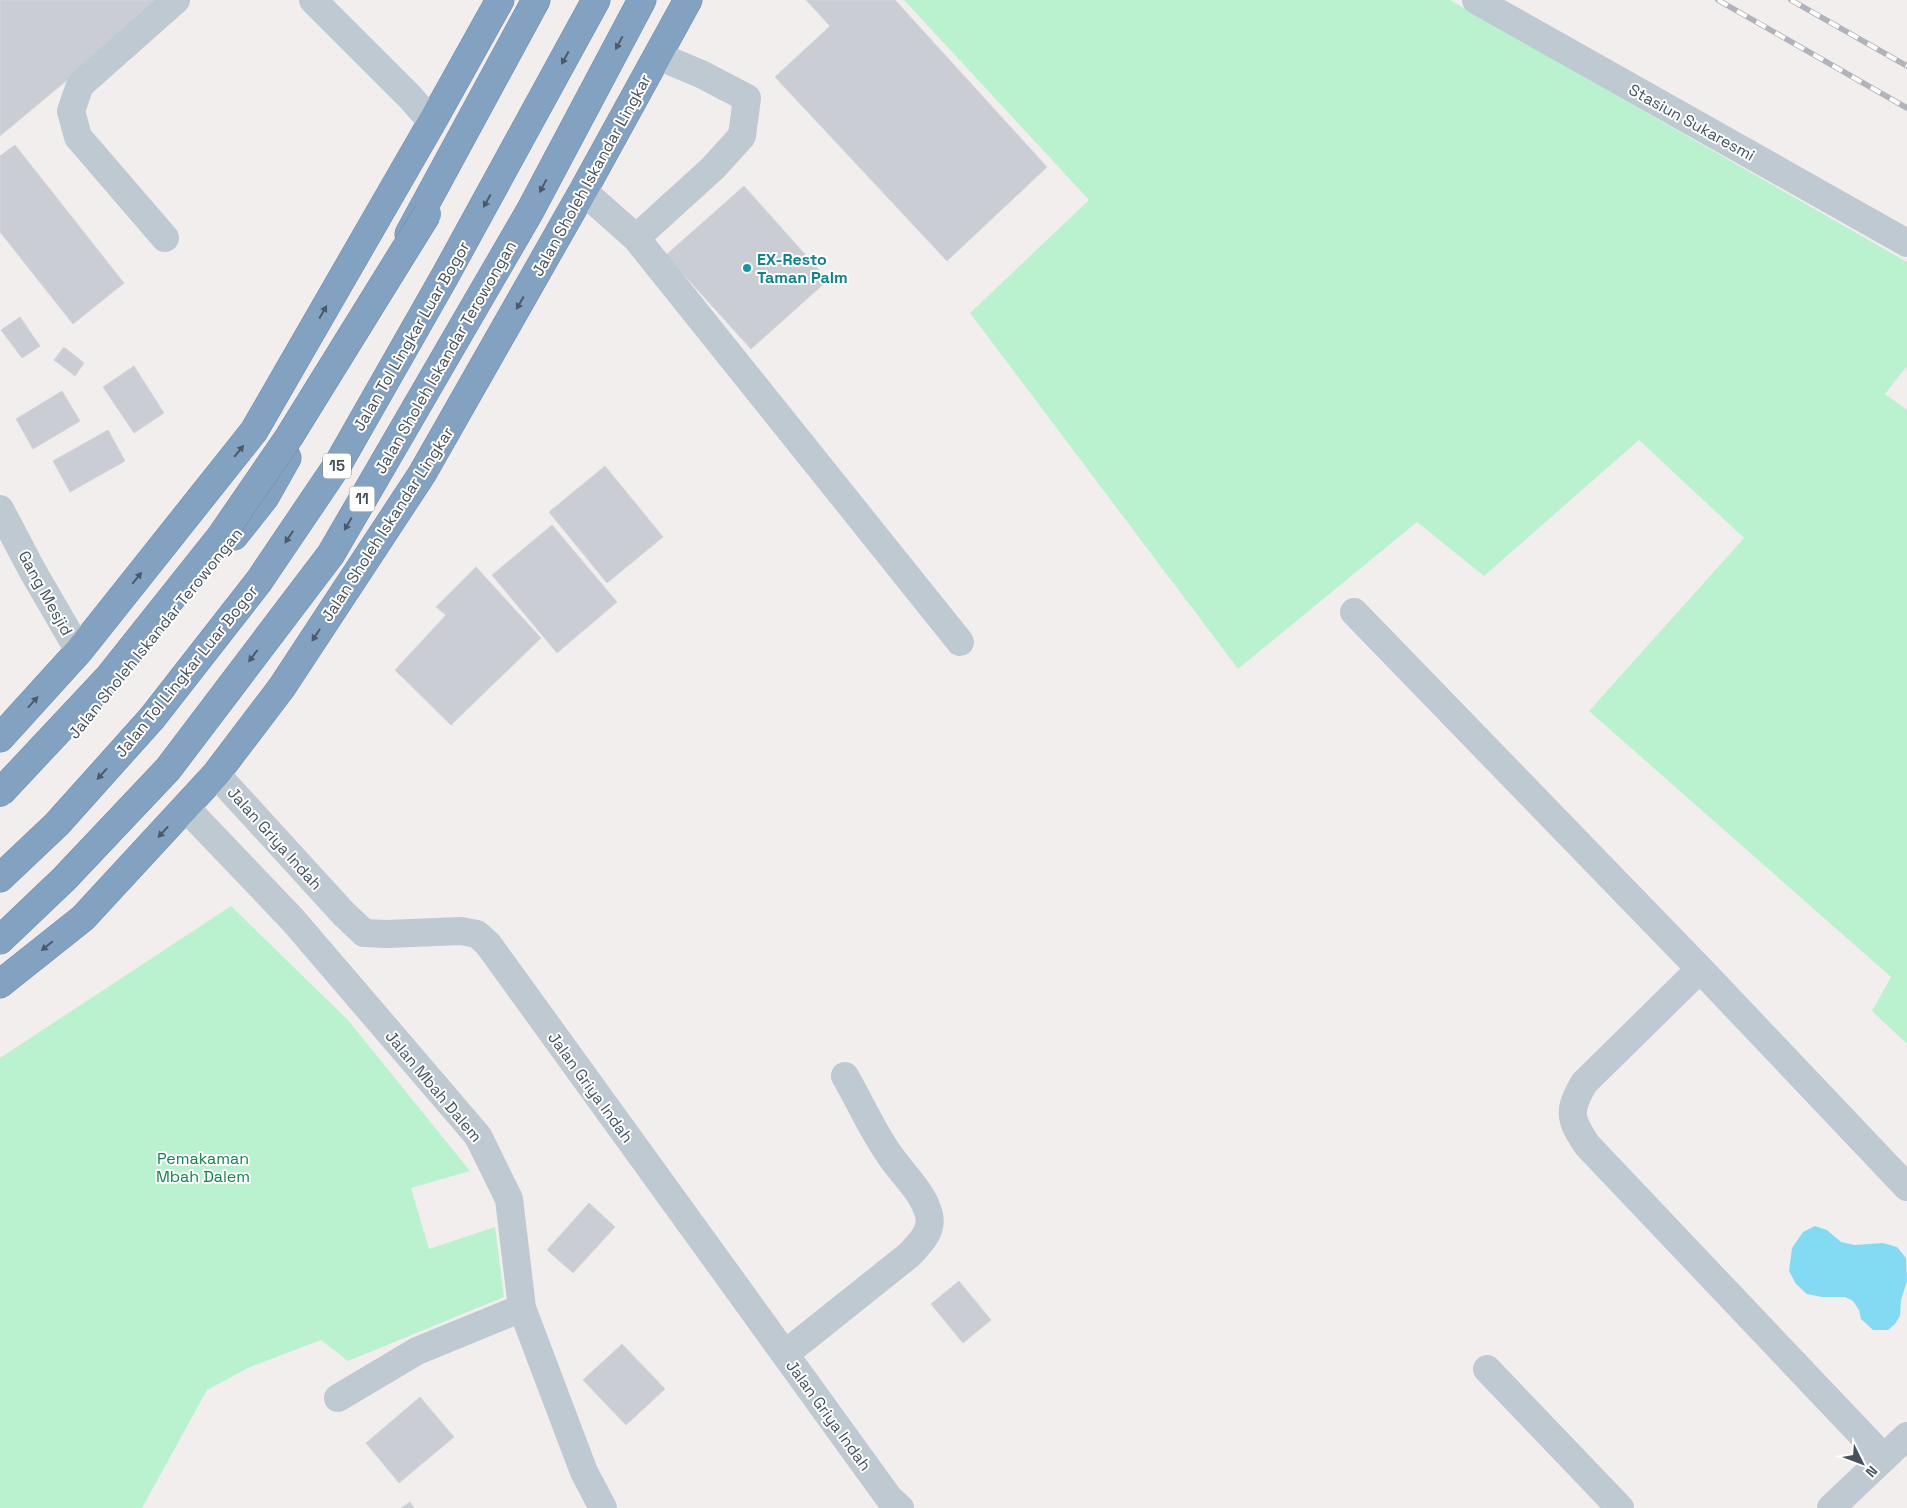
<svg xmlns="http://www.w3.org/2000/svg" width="1907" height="1508" viewBox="0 0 1907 1508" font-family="'Space Grotesk',sans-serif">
	<rect width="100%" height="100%" fill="#f2eeee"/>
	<path fill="#baf2d0" d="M 904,0 L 1450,0 L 1907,262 L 1907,366 L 1885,394 L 1907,410 L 1907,1044 L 1872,1011 L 1891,977 L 1589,711 L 1744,538 L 1639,440 L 1484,576 L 1417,522 L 1238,669 L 970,313 L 1089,200 Z
		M 231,906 L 348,1020 L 470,1171 L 411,1188 L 429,1249 L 495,1227 L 504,1297 L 348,1361 L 321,1340 L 250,1367 L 207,1390 L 142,1508 L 0,1508 L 0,1058 Z"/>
	<path fill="#83dbf3" d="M 1815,1226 L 1827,1230 L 1841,1242 L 1855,1245 L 1883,1243 L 1897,1247 L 1906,1258 L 1907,1281 L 1901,1300 L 1900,1316 L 1895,1324 L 1888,1330 L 1873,1330 L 1861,1319 L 1859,1310 L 1853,1301 L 1845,1297 L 1822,1297 L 1807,1294 L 1796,1284 L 1789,1271 L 1792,1248 L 1803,1232 Z"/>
	<path fill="#caced4" stroke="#d2d5db" d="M 0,0 L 163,0 L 0,136 Z
		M 806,0 L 895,0 L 1047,167 L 947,261 L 775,77 L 830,26 Z
		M 15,145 L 124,283 L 73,324 L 0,232 L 0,156 Z
		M 744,186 L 828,280 L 751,349 L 666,255 Z
		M 20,317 L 40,346 L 22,358 L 1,330 Z
		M 64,347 L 84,363 L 75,376 L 54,360 Z
		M 134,366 L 164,413 L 134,433 L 103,387 Z
		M 62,391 L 80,421 L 33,449 L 16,419 Z
		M 108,430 L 125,461 L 70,492 L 53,461 Z
		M 605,466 L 663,537 L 607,583 L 549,512 Z
		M 552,525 L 617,602 L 557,653 L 492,575 Z
		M 476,567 L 541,638 L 451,725 L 395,670 L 446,615 L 436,607 Z
		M 589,1203 L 615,1227 L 573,1273 L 547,1250 Z
		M 959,1281 L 991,1320 L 963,1343 L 931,1304 Z
		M 622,1344 L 665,1389 L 626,1425 L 583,1380 Z
		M 420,1397 L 454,1437 L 399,1483 L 366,1443 Z
		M 410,1502 L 414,1508 L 401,1508 Z"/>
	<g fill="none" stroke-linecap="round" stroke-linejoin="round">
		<defs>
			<path id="highway" d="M 409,234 L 536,0
				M 234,536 L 265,497 L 287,458
				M 0,738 L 79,651 L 254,431 L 432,122 L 500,0
				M 0,878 L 57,824 L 152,718 L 259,581 L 338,464 L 445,276 L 596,0
				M 0,940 L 64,879 L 168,769 L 331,554 L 530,211 L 642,0
				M 0,984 L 83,918 L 216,774 L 282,687 L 422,474 L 583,191 L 688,0"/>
		</defs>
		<use href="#highway" stroke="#6e8cad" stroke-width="29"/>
		<path stroke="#bec9d2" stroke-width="28" d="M 313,0 L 409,96 L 432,122
			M 1476,0 L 1907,243
			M 658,56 L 701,74 L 747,98 L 742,136 L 713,168 L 636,238 L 960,642
			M 583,191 L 636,238
			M 165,238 L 78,137 L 71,111 L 80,85 L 176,0
			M 0,509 L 32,570 L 79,651
			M 1354,612 L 1700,969 L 1907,1187
			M 216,774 L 343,913 L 364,933 L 387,934 L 461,931 L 477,934 L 488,944 L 889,1498 L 900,1508
			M 186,808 L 292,919 L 478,1136 L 509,1199 L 522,1308 L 584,1472 L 603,1508
			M 1700,969 L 1584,1083 C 1568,1111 1569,1118 1587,1145 L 1884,1458
			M 785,1354 L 909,1255 C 919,1244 933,1232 929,1215 C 923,1191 902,1174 889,1154 C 872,1130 860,1102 845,1076
			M 1487,1369 L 1620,1508
			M 338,1398 L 417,1351 L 522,1308
			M 1831,1508 L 1907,1436"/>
		<use href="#highway" stroke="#83a1c1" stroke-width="28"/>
		<defs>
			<path id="rail" d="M 1718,0 L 1907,108
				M 1791,0 L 1907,66"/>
		</defs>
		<use href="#rail" stroke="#b0b4ba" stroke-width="5.5"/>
		<use href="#rail" stroke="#fff" stroke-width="4" stroke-dasharray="11" stroke-linecap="butt"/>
		<defs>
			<path id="highway-bridge" d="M 0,793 L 108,678 L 221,536 L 289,437 L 427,214"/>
		</defs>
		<use href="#highway-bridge" stroke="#6e8cad" stroke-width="29" stroke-linecap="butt"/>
		<use href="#highway-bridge" stroke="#83a1c1" stroke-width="28"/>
	</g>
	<defs><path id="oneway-solid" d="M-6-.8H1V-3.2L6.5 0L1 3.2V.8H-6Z" transform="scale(1.25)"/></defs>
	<g fill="#4b5a68">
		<use href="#oneway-solid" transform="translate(619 43) rotate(118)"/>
		<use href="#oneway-solid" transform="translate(565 58) rotate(119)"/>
		<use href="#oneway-solid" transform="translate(543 186) rotate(118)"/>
		<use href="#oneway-solid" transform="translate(487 201) rotate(119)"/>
		<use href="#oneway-solid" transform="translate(520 303) rotate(120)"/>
		<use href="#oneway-solid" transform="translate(323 312) rotate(-60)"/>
		<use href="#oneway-solid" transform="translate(239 451) rotate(-51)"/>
		<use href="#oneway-solid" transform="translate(348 524) rotate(120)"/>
		<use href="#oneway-solid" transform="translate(289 537) rotate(124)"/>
		<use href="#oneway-solid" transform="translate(137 578) rotate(-51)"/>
		<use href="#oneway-solid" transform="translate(316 635) rotate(123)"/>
		<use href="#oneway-solid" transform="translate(253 656) rotate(127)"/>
		<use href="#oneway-solid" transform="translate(33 702) rotate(-48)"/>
		<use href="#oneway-solid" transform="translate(102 774) rotate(132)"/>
		<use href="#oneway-solid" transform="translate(163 832) rotate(133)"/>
		<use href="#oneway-solid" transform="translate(47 946) rotate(141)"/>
	</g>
	<circle fill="#0f9aa8" stroke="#fff" stroke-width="2" cx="747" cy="268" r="5"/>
	<g text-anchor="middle" stroke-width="4" stroke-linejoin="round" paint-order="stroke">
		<g fill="#fff" stroke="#7d868e" stroke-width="1">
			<rect x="323" y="453.5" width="28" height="25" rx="4"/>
			<rect x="349.5" y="486.5" width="25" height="25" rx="4"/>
		</g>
		<g font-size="15" font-weight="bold" fill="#45525e">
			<text x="337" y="471">15</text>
			<text x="362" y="504">11</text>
		</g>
		<g font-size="16" fill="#45525e" stroke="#fff">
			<text transform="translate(1692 122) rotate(29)" y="6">Stasiun Sukaresmi</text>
			<text transform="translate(591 175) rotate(-61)" y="6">Jalan Sholeh Iskandar Lingkar</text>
			<text transform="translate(411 336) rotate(-60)" y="6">Jalan Tol Lingkar Luar Bogor</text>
			<text transform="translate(445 357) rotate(-60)" y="6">Jalan Sholeh Iskandar Terowongan</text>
			<text transform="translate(387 524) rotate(-57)" y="6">Jalan Sholeh Iskandar Lingkar</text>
			<text transform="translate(46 593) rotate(61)" y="6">Gang Mesjid</text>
			<text transform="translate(155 633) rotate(-51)" y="6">Jalan Sholeh Iskandar Terowongan</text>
			<text transform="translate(186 671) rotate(-51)" y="6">Jalan Tol Lingkar Luar Bogor</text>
			<text transform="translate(275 838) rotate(48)" y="6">Jalan Griya Indah</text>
			<text transform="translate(434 1086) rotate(50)" y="6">Jalan Mbah Dalem</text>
			<text transform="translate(591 1087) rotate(54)" y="6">Jalan Griya Indah</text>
			<text transform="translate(829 1415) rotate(54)" y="6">Jalan Griya Indah</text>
		</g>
		<g font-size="16" font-weight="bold" fill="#0d838f" stroke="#fff" text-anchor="start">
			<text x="757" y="265">EX-Resto<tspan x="757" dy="18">Taman Palm</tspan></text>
		</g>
		<g font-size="16" fill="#10854b" stroke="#fff">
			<text x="203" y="1164">Pemakaman<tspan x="203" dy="18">Mbah Dalem</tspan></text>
		</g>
	</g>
	<g transform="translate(1862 1463) rotate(132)" stroke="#ffffff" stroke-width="4" paint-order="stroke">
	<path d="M0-4L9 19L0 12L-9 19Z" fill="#45525e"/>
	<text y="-8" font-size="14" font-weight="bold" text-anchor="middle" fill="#45525e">N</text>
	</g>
</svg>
